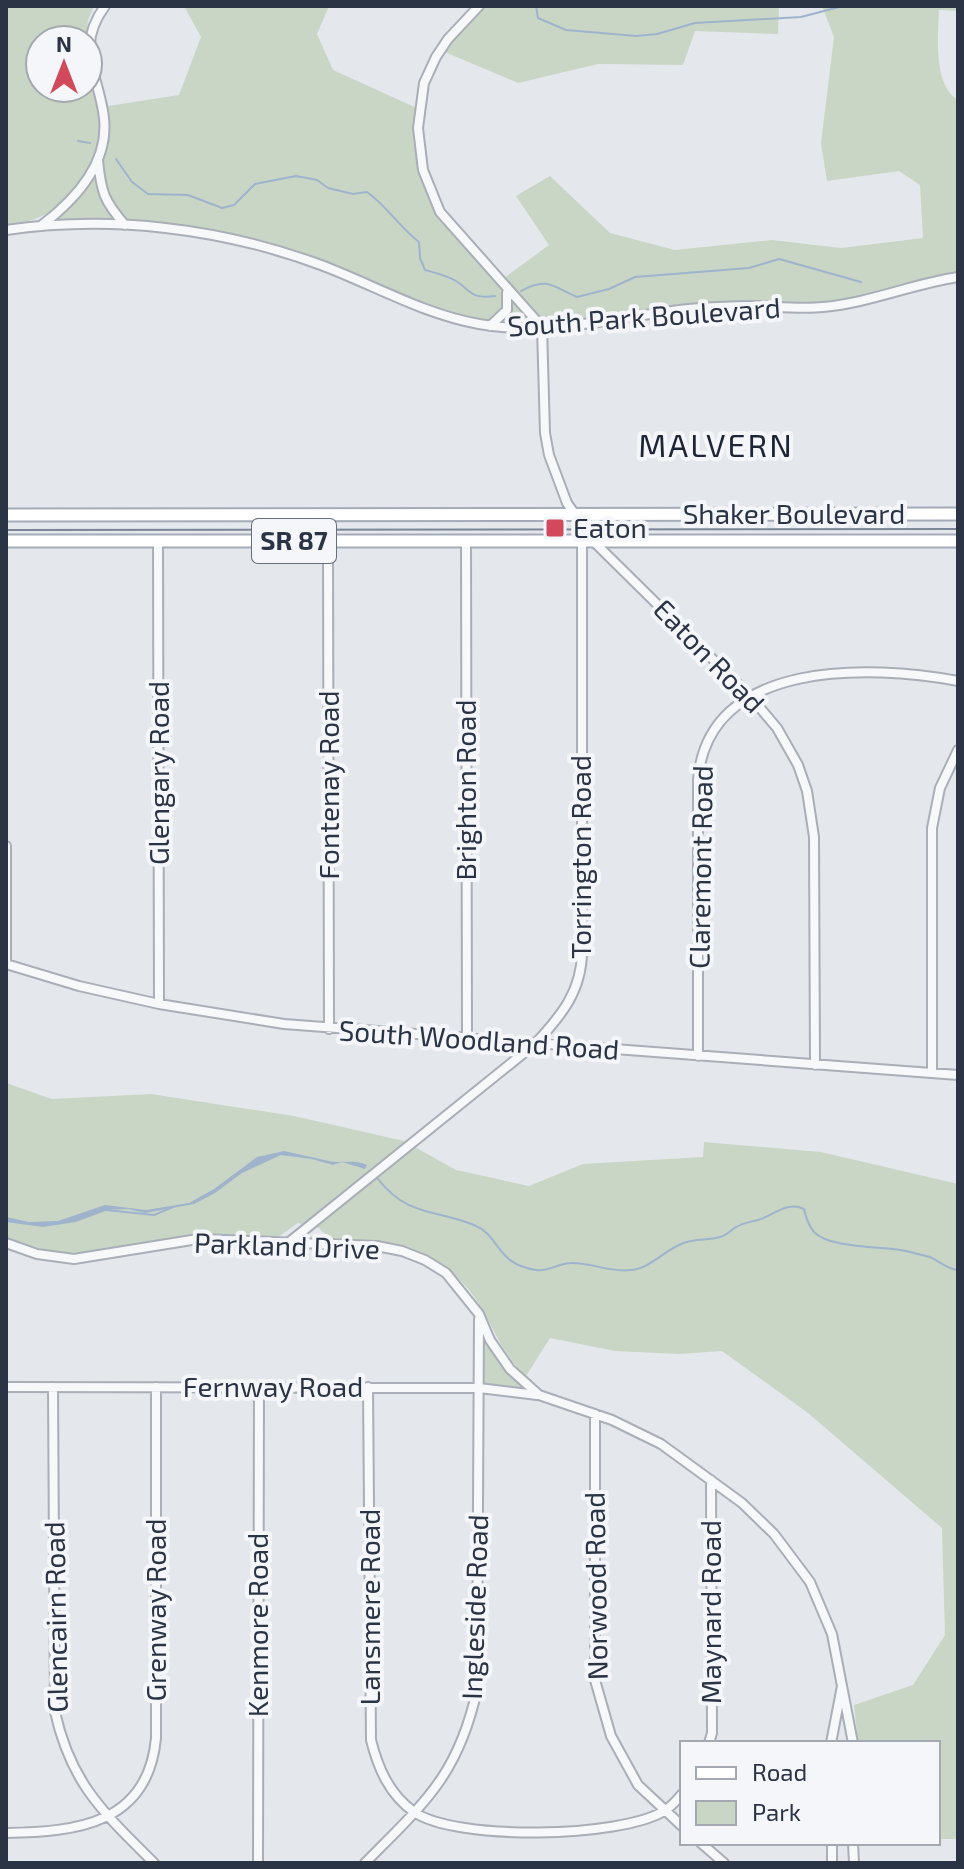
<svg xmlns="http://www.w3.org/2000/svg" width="964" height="1869" viewBox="0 0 964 1869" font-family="'Exo 2',sans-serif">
	<rect width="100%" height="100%" fill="#e4e7ec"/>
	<path fill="#c9d6c5" d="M 6,6 L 94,6 L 88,20 L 86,40 L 40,40 L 40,88 L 88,88 L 88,77 C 94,95 104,118 100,138 C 94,167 70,203 42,216 C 31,222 18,222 6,225 Z
		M 184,6 L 329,6 L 317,34 L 333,70 L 419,109 L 419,144 L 440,212 L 500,281 L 549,245 L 516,196 L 550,176 L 610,233 L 675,250 L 772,240 L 841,248 L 923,238 L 920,185 L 899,171 L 827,181 L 821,143 L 834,37 L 822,6 L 958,6 L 958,11 L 939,10 C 938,35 933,86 958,100 L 958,277 L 851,303 L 759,306 L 525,328 L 450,318 L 319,264 L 170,228 L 41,226 L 79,193 L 102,145 L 102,107 L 179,95 L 201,37 Z
		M 479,6 L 779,6 L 778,34 L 695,31 L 683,65 L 598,64 L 518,83 L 440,50 Z
		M 6,1083 L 52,1099 L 151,1094 L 294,1116 L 404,1141 L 456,1170 L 529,1186 L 583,1164 L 703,1157 L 704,1142 L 821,1152 L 958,1184 L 958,1839 L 938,1839 L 938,1743 L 858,1743 L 854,1705 L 913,1685 L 945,1635 L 942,1528 L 808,1413 L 722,1351 L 679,1354 L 615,1351 L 550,1338 L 526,1376 C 499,1351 494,1325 475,1298 C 453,1266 418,1248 380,1243 C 363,1241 346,1243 330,1239 L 319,1228 L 298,1223 L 278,1237 L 200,1235 L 78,1254 L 57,1254 L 6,1237 Z
		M 479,1314 L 510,1369 L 539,1395 L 479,1388 Z"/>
	<path fill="#9fb4cc" d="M 284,1151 C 299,1154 314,1158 329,1161 C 340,1164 353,1159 367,1165 L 365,1169 L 342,1162 L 333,1165 L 312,1159 L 281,1155 L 242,1173 L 215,1193 L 194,1204 L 145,1213 L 128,1209 L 108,1210 L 76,1222 L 43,1227 L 6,1222 L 6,1217 L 29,1222 L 58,1221 L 105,1205 L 146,1210 L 189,1203 L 214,1189 L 257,1157 Z"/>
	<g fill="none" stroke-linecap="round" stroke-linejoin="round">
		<path stroke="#9fb4cc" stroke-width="2" d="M 536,6 L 538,18 L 566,30 L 636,36 L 657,34 L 695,23 L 801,17 L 843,6
			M 78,141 L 90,143
			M 116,159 L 132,182 L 148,194 L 188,195 L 222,208 L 234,205 L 255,184 L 296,176 L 317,180 L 328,188 L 353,194 L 367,192 C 388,207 399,227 419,242 L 420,258 L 425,270 C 436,273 446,275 456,281 C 473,292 470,299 495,296
			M 521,291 C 548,276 553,287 577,297 L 609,289 L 635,277 L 749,268 L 779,259 L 861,282
			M 378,1179 C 408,1217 434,1209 474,1225 C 501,1236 495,1264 536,1270 C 550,1272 558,1263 571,1263 C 590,1262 610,1273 631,1270 C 650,1268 663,1252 679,1245 C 692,1238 707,1241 720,1237 C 727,1235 730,1231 736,1227 C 743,1223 750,1222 758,1220 C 775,1215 786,1201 804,1209 C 806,1217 808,1225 814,1232 C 830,1249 883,1246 906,1251 C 910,1252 926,1256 930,1257 C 941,1262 945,1268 958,1270
			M 106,1210 L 154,1215 L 173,1207"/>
		<defs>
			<path id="minor" d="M 479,6 L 448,39 L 436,57 L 424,83 L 418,128 L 423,170 L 440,212 L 542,327 L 545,433 L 549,455 L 567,503 L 581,523 L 582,530 L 750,696 L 777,728 L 798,765 L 807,791 L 814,837 L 815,1065
				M 98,160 C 101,192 104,201 125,225
				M 42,225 C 76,199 109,163 104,118 C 99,74 74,48 105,6
				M 6,230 C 111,215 221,228 321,265 C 374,285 423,314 479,324 C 543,336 609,319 672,311 C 701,307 732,306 762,306 C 782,307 803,309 823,307 C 869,303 912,284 958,277
				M 490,326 L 507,310 L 507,293
				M 158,541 L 159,1004
				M 328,541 L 329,1029
				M 466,541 L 467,1038
				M 6,846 L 6,964
				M 6,964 L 79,986 L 159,1004 L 284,1024 L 958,1075
				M 698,1056 L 698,780 C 708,658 871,665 958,681
				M 932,1073 L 932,828 L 940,788 L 958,750
				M 6,1243 L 37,1254 L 74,1259 L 198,1239 L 377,1246 L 402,1251 L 425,1260 L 446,1273 L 479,1314 L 490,1340 L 510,1369 L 539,1395 L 612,1420 L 661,1444 L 742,1503 L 774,1534 L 810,1582 L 832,1634 L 853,1743
				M 288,1243 L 535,1044 C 561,1016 582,991 582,951 L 582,539
				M 6,1387 L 479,1388 L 537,1395
				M 53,1387 L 55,1712 C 71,1784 104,1813 154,1863
				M 368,1387 L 371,1740 C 378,1768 389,1794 414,1812 C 456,1841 620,1838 664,1811 C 671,1807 677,1800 682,1794
				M 595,1414 L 595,1680 L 611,1736 L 638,1785 L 682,1826
				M 709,1743 L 712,1733 L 711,1480
				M 831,1743 L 842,1686
				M 6,1833 C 77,1832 148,1824 156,1738 L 156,1387
				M 701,1843 L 724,1863
				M 832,1843 L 832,1863
				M 853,1843 L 854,1863
				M 258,1863 L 259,1386
				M 365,1863 C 424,1803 458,1776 477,1690 L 479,1319"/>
			<path id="major" d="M 6,515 L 958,514
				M 6,541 L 958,541"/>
		</defs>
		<use href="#minor" stroke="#a9aeb7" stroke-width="12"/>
		<use href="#major" stroke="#a3abb8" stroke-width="15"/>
		<use href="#minor" stroke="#f7f8fa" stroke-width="8"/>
		<use href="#major" stroke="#fff" stroke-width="11"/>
		<path stroke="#7d8696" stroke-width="2" d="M 6,530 L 958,529"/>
	</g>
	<rect fill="#d1495b" stroke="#f4f6f9" stroke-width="3" x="545" y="518" width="20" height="20" rx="4"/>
	<g text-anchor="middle" stroke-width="8" stroke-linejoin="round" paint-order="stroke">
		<rect fill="#f4f6f9" stroke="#676e7b" stroke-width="2" x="252" y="519" width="84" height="44" rx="6"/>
		<g font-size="26" font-weight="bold" fill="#2b3445">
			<text x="294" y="550">SR 87</text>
		</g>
		<g font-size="28" fill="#2b3445" stroke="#f4f6f9">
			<text transform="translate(644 317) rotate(-4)" y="10">South Park Boulevard</text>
			<text x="794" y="524">Shaker Boulevard</text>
			<text transform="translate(709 656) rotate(46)" y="10">Eaton Road</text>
			<text transform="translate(159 773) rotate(-90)" y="10">Glengary Road</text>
			<text transform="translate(329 785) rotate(-90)" y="10">Fontenay Road</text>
			<text transform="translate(466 790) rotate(-90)" y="10">Brighton Road</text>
			<text transform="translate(581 857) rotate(-90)" y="10">Torrington Road</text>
			<text transform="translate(701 867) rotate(-89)" y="10">Claremont Road</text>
			<text transform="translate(479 1040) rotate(4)" y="10">South Woodland Road</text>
			<text transform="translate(287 1246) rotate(2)" y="10">Parkland Drive</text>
			<text x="273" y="1397">Fernway Road</text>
			<text transform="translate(596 1586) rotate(-91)" y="10">Norwood Road</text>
			<text transform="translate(370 1607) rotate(-90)" y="10">Lansmere Road</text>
			<text transform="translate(475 1607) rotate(-88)" y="10">Ingleside Road</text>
			<text transform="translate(156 1610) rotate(-90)" y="10">Grenway Road</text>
			<text transform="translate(711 1612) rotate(-90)" y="10">Maynard Road</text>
			<text transform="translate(56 1617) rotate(-91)" y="10">Glencairn Road</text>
			<text transform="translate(258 1625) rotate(-90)" y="10">Kenmore Road</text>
		</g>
		<g font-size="28" fill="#2b3445" stroke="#f4f6f9" text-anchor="start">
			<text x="573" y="538">Eaton</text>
		</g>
		<g font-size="32" letter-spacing="2" fill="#1d2536" stroke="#f4f6f9">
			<text x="716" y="457">MALVERN</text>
		</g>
	</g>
	<rect width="964" height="1869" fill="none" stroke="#2b3445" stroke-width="16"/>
	<rect x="680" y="1741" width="260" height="104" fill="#f4f6f9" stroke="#a4a8b1" stroke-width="2"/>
	<rect x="696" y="1767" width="40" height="12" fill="#ffffff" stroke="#a4a8b1" stroke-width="2"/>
	<text x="752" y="1781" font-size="24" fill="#2b3445">Road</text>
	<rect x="696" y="1801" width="40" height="24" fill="#c9d6c5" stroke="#a4a8b1" stroke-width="2"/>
	<text x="752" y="1821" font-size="24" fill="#2b3445">Park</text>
	<g transform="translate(64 64)"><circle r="38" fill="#f4f6f9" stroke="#a4a8b1" stroke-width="2"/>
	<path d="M0-6L14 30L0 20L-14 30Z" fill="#d1495b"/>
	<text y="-12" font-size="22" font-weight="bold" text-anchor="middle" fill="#2b3445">N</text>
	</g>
</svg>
